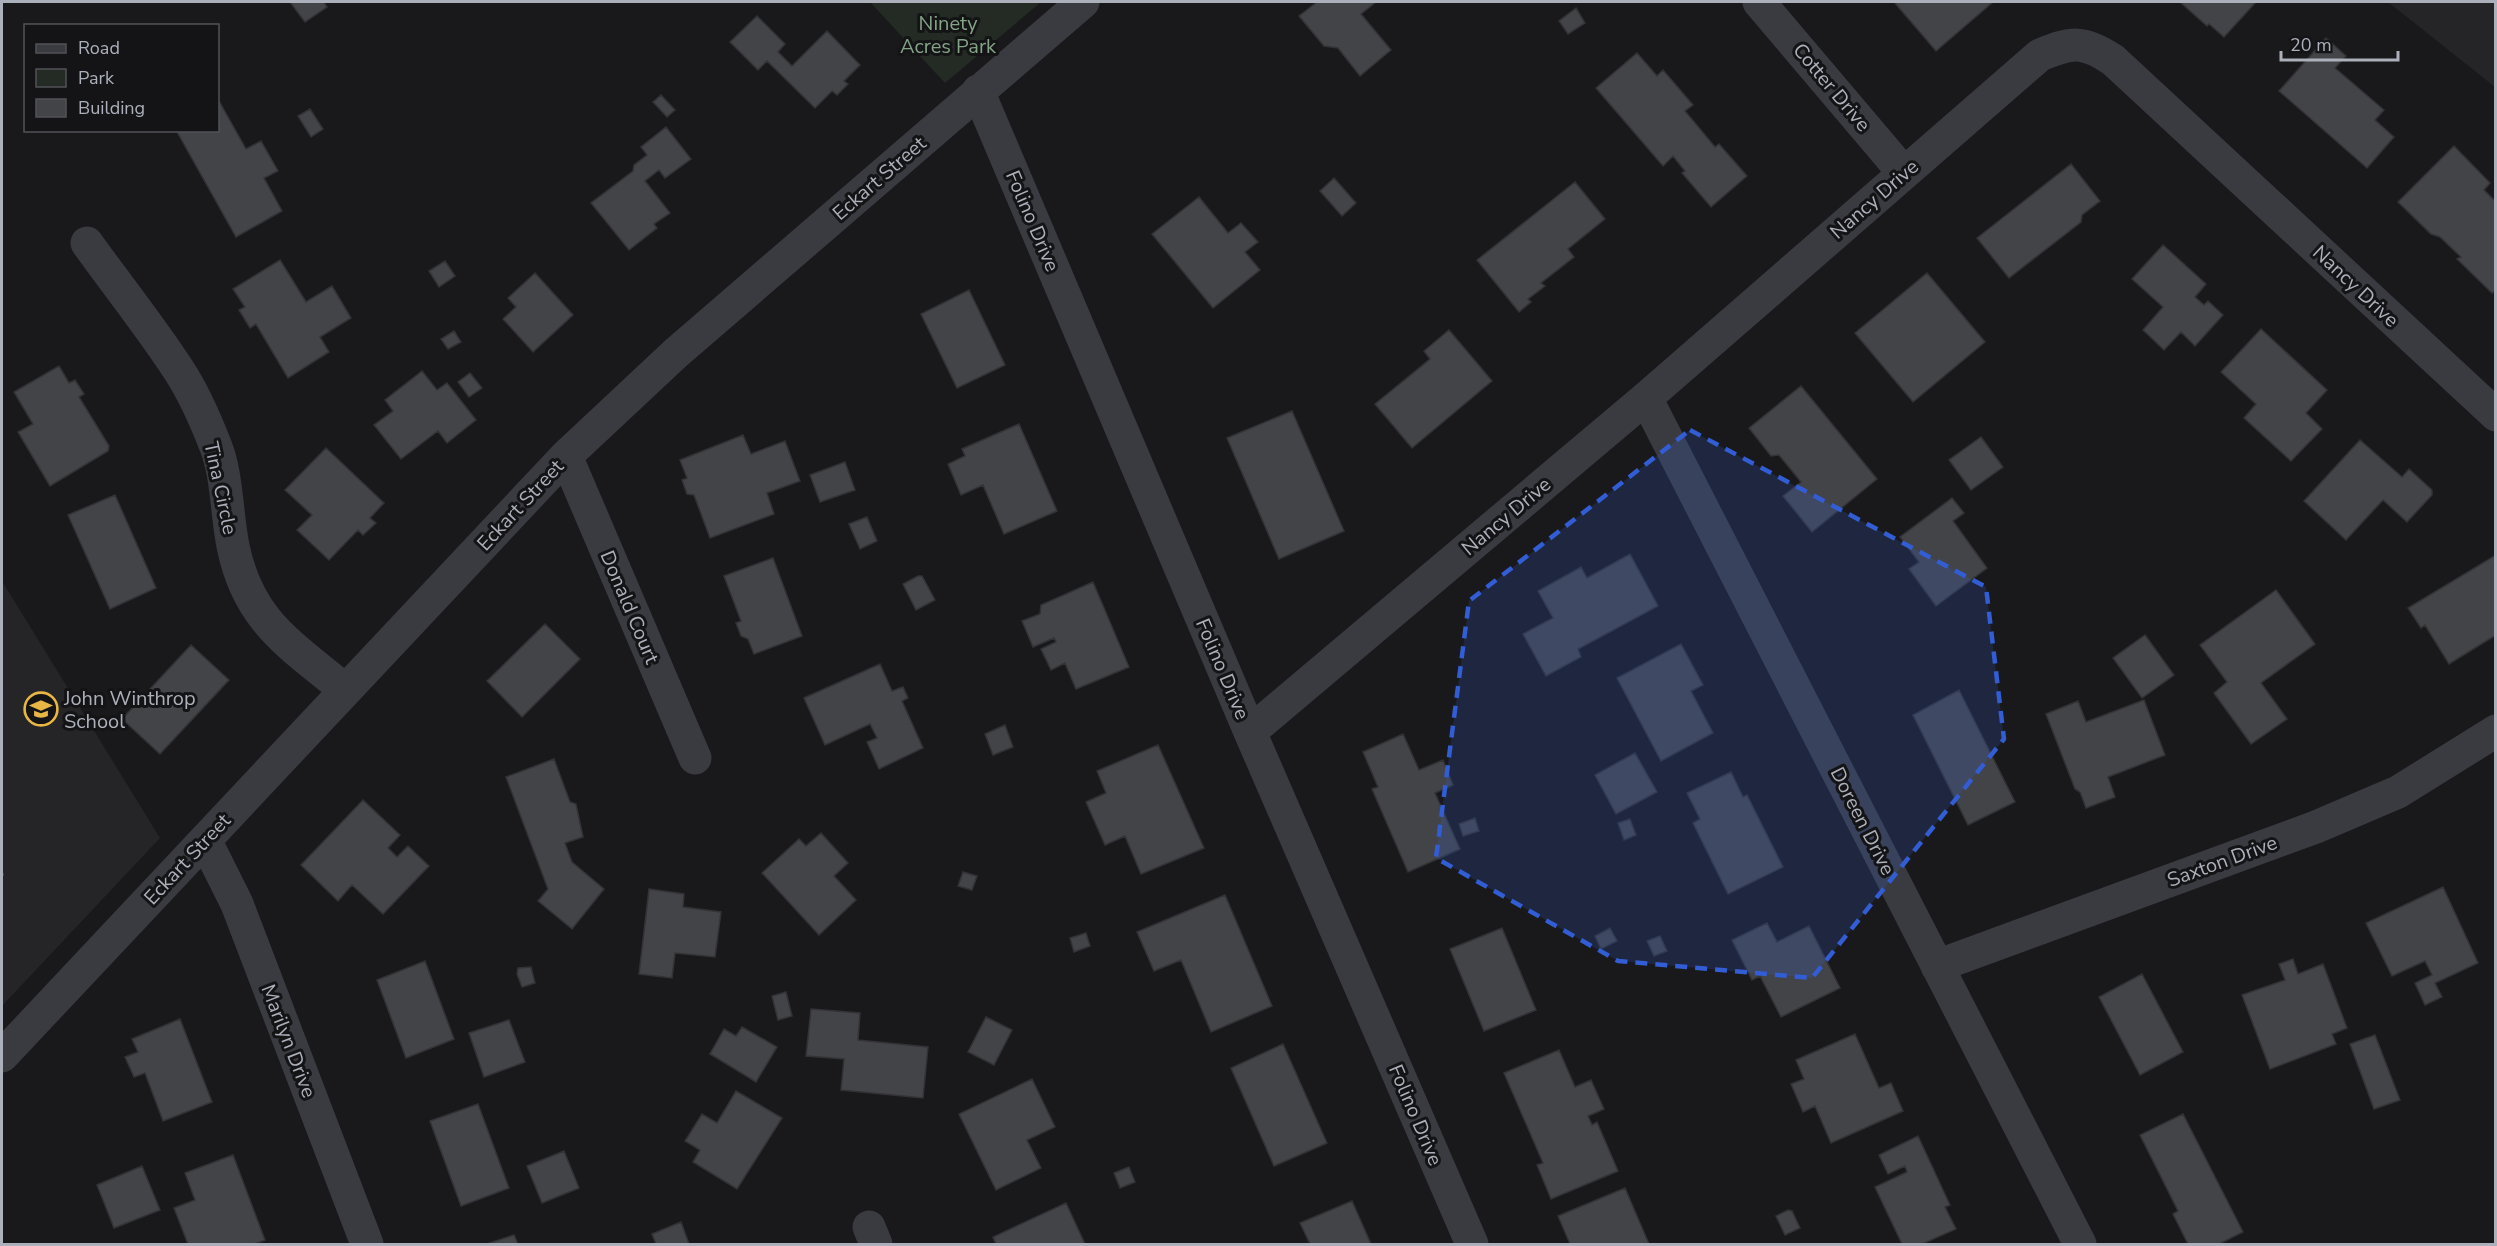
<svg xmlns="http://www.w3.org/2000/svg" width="2497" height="1246" viewBox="0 0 2497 1246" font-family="'Nunito Sans',sans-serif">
	<rect width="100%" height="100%" fill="#19191b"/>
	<path fill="#252528" d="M 2388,2 L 2495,2 L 2495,87 Z
		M 2,581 L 160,838 L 2,1006 Z"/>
	<path fill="#232b24" d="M 870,2 L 1041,2 L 945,83 Z"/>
	<path fill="#434448" stroke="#333337" stroke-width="1.5" d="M 290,2 L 324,2 L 327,7 L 305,22 Z
		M 1317,2 L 1376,2 L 1361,14 L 1391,50 L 1360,76 L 1338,48 L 1324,46 L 1299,16 Z
		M 1894,2 L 1993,2 L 1936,51 Z
		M 2180,2 L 2256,2 L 2224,37 L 2209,24 L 2207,26 Z
		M 1576,8 L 1585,23 L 1568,34 L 1559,21 Z
		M 757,16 L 785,44 L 778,52 L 792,66 L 827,31 L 860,65 L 844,81 L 848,84 L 837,95 L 832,91 L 815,108 L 767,61 L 758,70 L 730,42 Z
		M 2326,38 L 2346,56 L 2335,68 L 2384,110 L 2375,120 L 2394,137 L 2367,168 L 2279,91 Z
		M 1637,53 L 1657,76 L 1663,70 L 1693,105 L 1685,111 L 1715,147 L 1719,144 L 1747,176 L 1711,207 L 1682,173 L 1685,171 L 1673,156 L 1663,166 L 1596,88 Z
		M 661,95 L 675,110 L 667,117 L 653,102 Z
		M 219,101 L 246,149 L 261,141 L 278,171 L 264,178 L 282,211 L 236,237 L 176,130 L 218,130 Z
		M 310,109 L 323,129 L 311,137 L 298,116 Z
		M 666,127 L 691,159 L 665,178 L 659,170 L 645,181 L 670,213 L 654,224 L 657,228 L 629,250 L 591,203 L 633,171 L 634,165 L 647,155 L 641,147 Z
		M 2454,146 L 2490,183 L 2484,190 L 2496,202 L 2496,290 L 2492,293 L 2457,259 L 2461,257 L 2440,237 L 2431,234 L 2398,202 Z
		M 2071,164 L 2100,201 L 2082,215 L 2081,222 L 2009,278 L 1977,238 Z
		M 1334,178 L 1356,203 L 1342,216 L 1320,191 Z
		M 1575,182 L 1605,219 L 1568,249 L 1574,257 L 1541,283 L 1545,286 L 1528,299 L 1531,302 L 1519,312 L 1477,260 Z
		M 1199,197 L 1228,233 L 1241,223 L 1258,242 L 1245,252 L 1260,270 L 1213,308 L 1152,234 Z
		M 2163,245 L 2206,284 L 2195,297 L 2204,305 L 2208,301 L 2223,315 L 2195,346 L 2181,332 L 2164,350 L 2143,330 L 2163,307 L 2132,279 Z
		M 280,260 L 306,302 L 332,286 L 351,318 L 320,337 L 329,352 L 288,378 L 256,324 L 250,328 L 239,310 L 245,307 L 233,289 Z
		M 445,261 L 455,276 L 439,287 L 429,271 Z
		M 535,273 L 573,315 L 533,352 L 503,319 L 516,307 L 508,298 Z
		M 1927,273 L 1985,342 L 1913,402 L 1855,333 Z
		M 969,290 L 1005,365 L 957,388 L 921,314 Z
		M 2261,329 L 2327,390 L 2306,413 L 2322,429 L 2291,461 L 2244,418 L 2256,404 L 2221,372 Z
		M 1449,330 L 1492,381 L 1412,448 L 1375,404 L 1430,359 L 1424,351 Z
		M 454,331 L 461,342 L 448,349 L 441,339 Z
		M 59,366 L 69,383 L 75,380 L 84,394 L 79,397 L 109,446 L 108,451 L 50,486 L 18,432 L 33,424 L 14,392 Z
		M 422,371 L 437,390 L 447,383 L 476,420 L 447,443 L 438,431 L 401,459 L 374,425 L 393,411 L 385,400 Z
		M 470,373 L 482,388 L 469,397 L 458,382 Z
		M 1801,386 L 1877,479 L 1812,532 L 1783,496 L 1801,482 L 1779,455 L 1771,456 L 1749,428 Z
		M 1292,411 L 1344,531 L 1279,559 L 1227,438 Z
		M 1019,424 L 1057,511 L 1004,534 L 983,485 L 961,495 L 948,464 L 965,456 L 962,449 Z
		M 743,435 L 751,454 L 785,441 L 800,481 L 767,493 L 774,514 L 710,538 L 694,495 L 687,494 L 682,480 L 687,478 L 680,460 Z
		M 1981,437 L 2003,467 L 1971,490 L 1949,460 Z
		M 2360,440 L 2402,477 L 2409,469 L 2432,490 L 2432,495 L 2407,522 L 2383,500 L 2346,540 L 2304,501 Z
		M 326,448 L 384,503 L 370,518 L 376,523 L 363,535 L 358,530 L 329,560 L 297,530 L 312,515 L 285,490 Z
		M 845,462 L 855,490 L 820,502 L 810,475 Z
		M 115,495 L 156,588 L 110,609 L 68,515 Z
		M 1952,498 L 1964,513 L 1953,521 L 1987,568 L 1936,606 L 1909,569 L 1919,562 L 1900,537 Z
		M 867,517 L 877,541 L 860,549 L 849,524 Z
		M 1630,554 L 1658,606 L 1578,649 L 1581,657 L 1546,676 L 1523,634 L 1553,618 L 1538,591 L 1581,567 L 1587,578 Z
		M 2496,555 L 2496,635 L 2449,664 L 2425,625 L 2421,628 L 2408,608 Z
		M 773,558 L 802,636 L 754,654 L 748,639 L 741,636 L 736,623 L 741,621 L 724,576 Z
		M 918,576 L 922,576 L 935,600 L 916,610 L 903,584 Z
		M 1093,582 L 1129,667 L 1076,689 L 1065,663 L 1051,670 L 1041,649 L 1056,642 L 1054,638 L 1033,647 L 1022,621 L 1040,614 L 1041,605 Z
		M 2276,590 L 2315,644 L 2261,683 L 2287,719 L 2251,744 L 2214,693 L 2227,682 L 2200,645 Z
		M 545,624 L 580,659 L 522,717 L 487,681 Z
		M 2145,635 L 2174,675 L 2142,698 L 2113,658 Z
		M 1681,644 L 1703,685 L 1691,691 L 1713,733 L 1661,761 L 1617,678 Z
		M 191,645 L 229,680 L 160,754 L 122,719 Z
		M 880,664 L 892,691 L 903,687 L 908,698 L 902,701 L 923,748 L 879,769 L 867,742 L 877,738 L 870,724 L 825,745 L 804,698 Z
		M 1959,690 L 2015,802 L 1968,825 L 1913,715 Z
		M 2144,700 L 2165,755 L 2108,777 L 2115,797 L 2086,808 L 2080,792 L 2075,789 L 2046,714 L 2078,701 L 2086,722 Z
		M 1005,725 L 1013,747 L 993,755 L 985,734 Z
		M 1403,734 L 1419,770 L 1443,760 L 1453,785 L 1435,793 L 1460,849 L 1408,872 L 1372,789 L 1378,787 L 1363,752 Z
		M 1158,745 L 1204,848 L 1141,874 L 1125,836 L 1105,845 L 1086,802 L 1106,793 L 1097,771 Z
		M 1635,753 L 1657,792 L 1616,814 L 1595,775 Z
		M 554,759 L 570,802 L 576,804 L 583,837 L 565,843 L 572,862 L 604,889 L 572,929 L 538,901 L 548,889 L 506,777 Z
		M 1731,772 L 1743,797 L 1747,795 L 1783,867 L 1728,894 L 1693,823 L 1700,819 L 1687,793 Z
		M 363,800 L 400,835 L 388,848 L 397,857 L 408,846 L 429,866 L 383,914 L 352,885 L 338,901 L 301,865 Z
		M 1475,818 L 1479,831 L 1463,836 L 1459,824 Z
		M 1630,819 L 1636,835 L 1624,840 L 1618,823 Z
		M 821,833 L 848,863 L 834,876 L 856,900 L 819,935 L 762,873 L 799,839 L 806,846 Z
		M 963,872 L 977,876 L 972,890 L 958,886 Z
		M 2443,887 L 2478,963 L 2435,983 L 2442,997 L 2425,1005 L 2415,983 L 2432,975 L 2425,961 L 2392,976 L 2366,923 Z
		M 649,889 L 684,894 L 683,907 L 721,912 L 715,957 L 675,953 L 672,978 L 639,974 Z
		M 1225,895 L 1272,1006 L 1211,1032 L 1181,960 L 1154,971 L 1137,932 Z
		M 1767,923 L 1777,942 L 1809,926 L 1840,988 L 1781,1017 L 1760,976 L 1752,980 L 1732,940 Z
		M 1502,928 L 1536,1010 L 1484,1031 L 1450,949 Z
		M 1610,928 L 1617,941 L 1601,949 L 1595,936 Z
		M 1086,933 L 1090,946 L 1074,952 L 1070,938 Z
		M 1660,936 L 1667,951 L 1654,956 L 1647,941 Z
		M 2293,959 L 2298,974 L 2323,964 L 2347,1028 L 2332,1034 L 2336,1044 L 2270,1069 L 2242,995 L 2285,980 L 2279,964 Z
		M 425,961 L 454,1039 L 406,1058 L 377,980 Z
		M 531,967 L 535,983 L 522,987 L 517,974 L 518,968 Z
		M 2142,974 L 2183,1052 L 2140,1075 L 2099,997 Z
		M 786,992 L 792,1016 L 778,1020 L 772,996 Z
		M 811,1009 L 860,1013 L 858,1040 L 928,1047 L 923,1098 L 841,1090 L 844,1059 L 806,1056 Z
		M 986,1017 L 1012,1030 L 994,1065 L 968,1052 Z
		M 180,1019 L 212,1102 L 163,1121 L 145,1073 L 134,1077 L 125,1057 L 138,1052 L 132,1039 Z
		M 509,1020 L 525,1062 L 484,1077 L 469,1033 Z
		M 742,1027 L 777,1047 L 756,1082 L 710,1054 L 724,1029 L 736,1036 Z
		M 1855,1034 L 1879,1088 L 1891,1083 L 1903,1111 L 1831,1143 L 1815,1106 L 1803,1112 L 1791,1084 L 1804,1079 L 1796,1060 Z
		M 2375,1035 L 2400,1100 L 2374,1109 L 2350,1044 Z
		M 1283,1044 L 1327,1143 L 1274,1166 L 1231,1068 Z
		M 1559,1050 L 1575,1087 L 1591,1080 L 1604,1109 L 1588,1116 L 1592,1125 L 1597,1122 L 1618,1171 L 1551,1199 L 1537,1165 L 1543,1163 L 1504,1073 Z
		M 1032,1079 L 1055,1127 L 1027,1140 L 1041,1168 L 996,1190 L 959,1114 Z
		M 736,1091 L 782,1118 L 737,1189 L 693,1162 L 700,1150 L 685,1141 L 702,1114 L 717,1123 Z
		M 478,1104 L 509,1188 L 461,1206 L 430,1121 Z
		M 2183,1114 L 2243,1232 L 2219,1244 L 2188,1244 L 2173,1214 L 2178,1211 L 2140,1135 Z
		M 1918,1136 L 1950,1205 L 1945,1207 L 1956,1229 L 1922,1244 L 1902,1244 L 1875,1187 L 1907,1172 L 1905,1166 L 1888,1174 L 1879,1155 Z
		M 564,1151 L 579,1188 L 542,1203 L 527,1166 Z
		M 233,1155 L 265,1240 L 254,1244 L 188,1244 L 174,1208 L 195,1200 L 185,1173 Z
		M 142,1166 L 160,1210 L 114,1228 L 97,1185 Z
		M 1129,1167 L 1135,1182 L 1120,1188 L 1114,1173 Z
		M 1625,1188 L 1649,1244 L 1570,1244 L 1558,1216 Z
		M 1352,1201 L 1371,1244 L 1310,1244 L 1300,1223 Z
		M 1066,1203 L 1085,1244 L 996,1244 L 993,1237 Z
		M 1788,1210 L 1792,1211 L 1800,1228 L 1785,1235 L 1776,1216 Z
		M 681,1222 L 689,1244 L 656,1244 L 652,1234 Z
		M 514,1235 L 518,1244 L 487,1244 Z"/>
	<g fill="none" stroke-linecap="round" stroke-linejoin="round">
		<path stroke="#404247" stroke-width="4" stroke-dasharray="3 4.5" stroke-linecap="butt" d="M 2,873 L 2,876"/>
		<path stroke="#3a3b40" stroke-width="33" d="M 1759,2 L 1904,173
			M 978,91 L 1250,732 L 1472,1244
			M 87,243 C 117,285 150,326 178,369 C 194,393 206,421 216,447 C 227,474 227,517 233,546 C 248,621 290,644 345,690
			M 1646,398 L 2080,1244
			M 566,456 L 695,758
			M 1250,732 L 1646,398 L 2040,55 C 2072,42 2083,40 2113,60 L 2496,415
			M 205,840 L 237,904 L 367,1244
			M 1937,966 L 2316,827 L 2398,792 L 2496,731
			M 2,1056 L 566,456 L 676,353 L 1083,2
			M 869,1227 L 876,1244"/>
	</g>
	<path fill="#325dd4" fill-opacity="0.2" stroke="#325dd4" stroke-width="4.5" stroke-dasharray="12 8" stroke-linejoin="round" d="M 1690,430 L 1986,587 L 2004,739 L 1812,978 L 1618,961 L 1436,858 L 1469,601 Z"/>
	<defs>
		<symbol id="school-ring" viewBox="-11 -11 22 22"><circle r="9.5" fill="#141416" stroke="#e8b644" stroke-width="1.5"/><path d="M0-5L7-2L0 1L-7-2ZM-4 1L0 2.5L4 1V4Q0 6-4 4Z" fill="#e8b644"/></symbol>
	</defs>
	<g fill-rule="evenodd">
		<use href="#school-ring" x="22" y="690" width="38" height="38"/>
	</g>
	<g text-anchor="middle" stroke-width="6" stroke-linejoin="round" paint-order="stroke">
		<g font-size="20" fill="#84a387" stroke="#141416">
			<text x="948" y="30">Ninety<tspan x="948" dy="23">Acres Park</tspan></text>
		</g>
		<g font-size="20" fill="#acb0ba" stroke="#141416">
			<text transform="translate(1832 87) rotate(50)" y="7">Cotter Drive</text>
			<text transform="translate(879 178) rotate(-41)" y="7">Eckart Street</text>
			<text transform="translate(1874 199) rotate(-41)" y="7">Nancy Drive</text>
			<text transform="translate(1033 221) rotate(67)" y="7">Folino Drive</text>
			<text transform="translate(2356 286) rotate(43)" y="7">Nancy Drive</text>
			<text transform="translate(221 488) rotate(78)" y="7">Tina Circle</text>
			<text transform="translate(520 505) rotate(-47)" y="7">Eckart Street</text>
			<text transform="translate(1506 516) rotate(-40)" y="7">Nancy Drive</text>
			<text transform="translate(630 607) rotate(67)" y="7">Donald Court</text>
			<text transform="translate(1223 669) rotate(67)" y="7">Folino Drive</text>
			<text transform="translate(1863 821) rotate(63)" y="7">Doreen Drive</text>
			<text transform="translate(187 859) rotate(-47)" y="7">Eckart Street</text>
			<text transform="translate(2222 861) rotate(-20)" y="7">Saxton Drive</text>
			<text transform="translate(289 1041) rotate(69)" y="7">Marilyn Drive</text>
			<text transform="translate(1416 1115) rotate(67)" y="7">Folino Drive</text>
		</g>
		<g font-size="20" fill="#acb0ba" stroke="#141416" text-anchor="start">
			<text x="64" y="705">John Winthrop<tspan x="64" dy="23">School</tspan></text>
		</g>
	</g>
	<rect width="2497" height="1246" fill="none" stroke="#acb0ba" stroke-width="6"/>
	<rect x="24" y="24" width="195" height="108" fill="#141416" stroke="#515258" stroke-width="1.5"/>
	<rect x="36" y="44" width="30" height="9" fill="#3a3b40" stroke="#515258" stroke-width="1.5"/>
	<text x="78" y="54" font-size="18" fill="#acb0ba">Road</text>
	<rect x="36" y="69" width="30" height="18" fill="#232b24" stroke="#515258" stroke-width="1.5"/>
	<text x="78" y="84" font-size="18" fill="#acb0ba">Park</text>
	<rect x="36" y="99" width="30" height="18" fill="#434448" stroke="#515258" stroke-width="1.5"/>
	<text x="78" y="114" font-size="18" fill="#acb0ba">Building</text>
	<path d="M2281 51v9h117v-9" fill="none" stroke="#acb0ba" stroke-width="3"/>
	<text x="2290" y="51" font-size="18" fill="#acb0ba" stroke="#141416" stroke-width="4.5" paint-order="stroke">20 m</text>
</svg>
